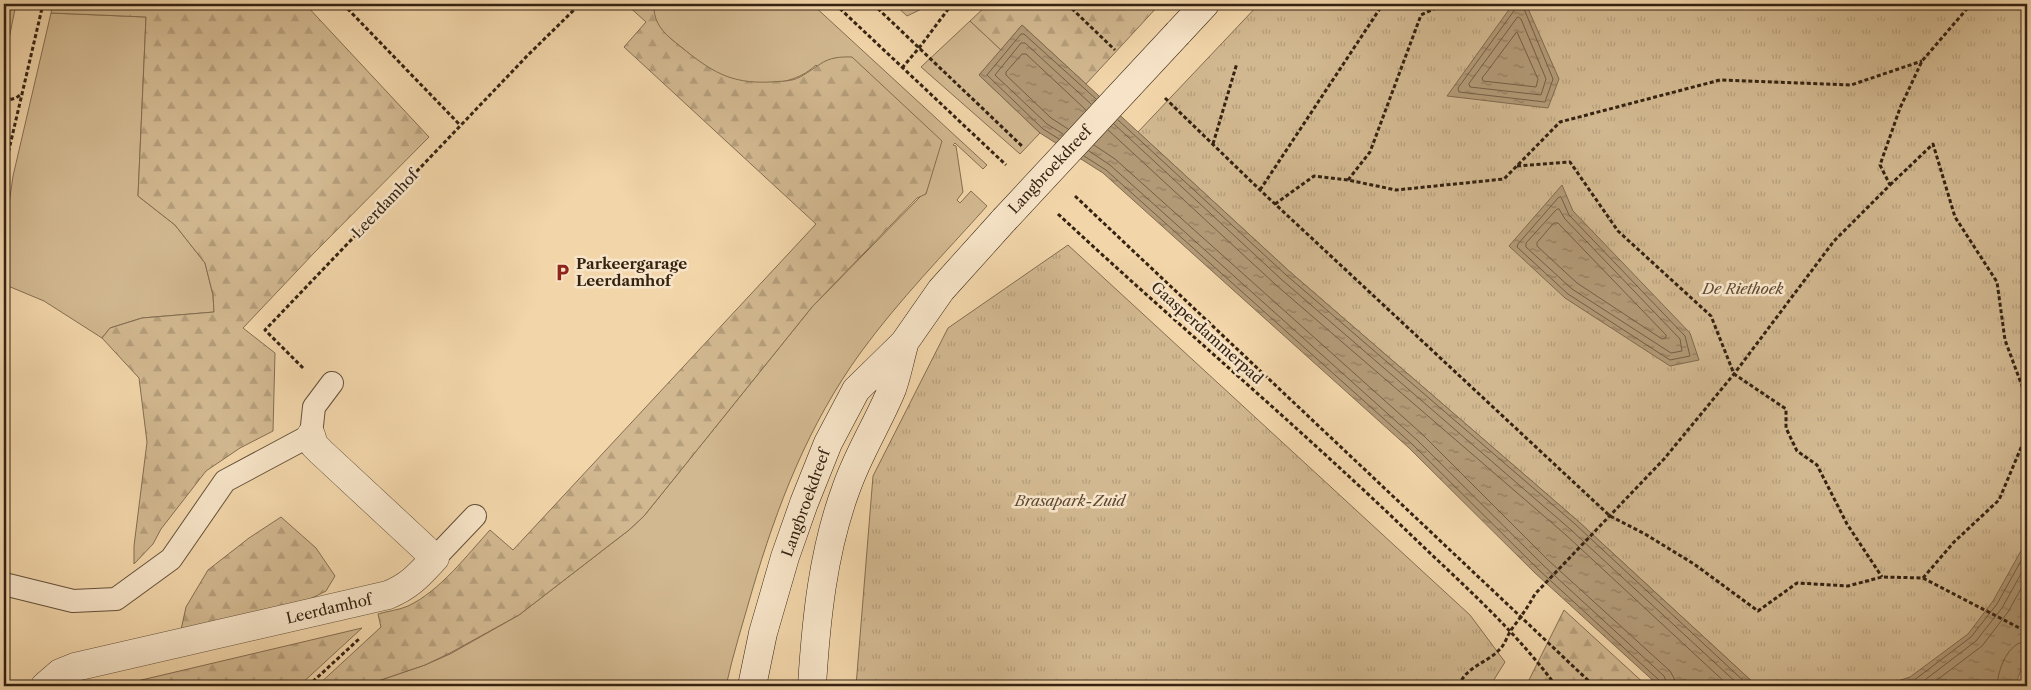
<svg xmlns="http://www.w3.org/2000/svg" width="2031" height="690" viewBox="0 0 2031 690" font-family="'Libre Caslon Text',serif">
	<defs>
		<pattern id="forest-firs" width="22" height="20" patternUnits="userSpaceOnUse" patternTransform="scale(1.25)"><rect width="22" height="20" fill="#d2b890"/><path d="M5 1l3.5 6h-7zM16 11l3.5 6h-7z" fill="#b59e7b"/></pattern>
		<pattern id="park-tufts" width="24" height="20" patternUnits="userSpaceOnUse" patternTransform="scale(1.25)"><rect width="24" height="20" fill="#d2b890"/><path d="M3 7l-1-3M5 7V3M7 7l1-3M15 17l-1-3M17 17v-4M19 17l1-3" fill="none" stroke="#b59e7b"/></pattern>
		<pattern id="water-ripples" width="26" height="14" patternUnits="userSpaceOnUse" patternTransform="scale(1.25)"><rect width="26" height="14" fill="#b29976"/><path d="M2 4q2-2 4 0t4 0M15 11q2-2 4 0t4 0" fill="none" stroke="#927c5f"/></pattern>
	</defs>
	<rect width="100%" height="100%" fill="#f2d6aa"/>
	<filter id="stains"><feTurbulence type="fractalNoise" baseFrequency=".004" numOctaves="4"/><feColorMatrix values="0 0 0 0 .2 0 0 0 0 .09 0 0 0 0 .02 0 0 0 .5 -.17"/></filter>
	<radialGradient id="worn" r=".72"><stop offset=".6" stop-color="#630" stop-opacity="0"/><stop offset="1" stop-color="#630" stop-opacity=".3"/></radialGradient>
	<path fill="#d2b890" stroke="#846e51" d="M 654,4 L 812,4 L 987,165 L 983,169 L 955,143 L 953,145 L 956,146 L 963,192 L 957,200 L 960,203 L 971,191 L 987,206 C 944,254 899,300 861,352 C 808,425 777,506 752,591 C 743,623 733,654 726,686 L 363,686 L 425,665 L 450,654 L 519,615 L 629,530 L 644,516 L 812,307 L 922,195 L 816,65 C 791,89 745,88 715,72 C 703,66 692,56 681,47 C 666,35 652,25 654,4 Z
		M 894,4 L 932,4 L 907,16 Z
		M 51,13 L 146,17 L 138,196 L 175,225 L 205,263 L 213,295 L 214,312 L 142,318 L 110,328 L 102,338 L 44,301 L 8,286 L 5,232 L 13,176 Z
		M 970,21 L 1001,50 L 979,75 L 1040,133 L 1020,154 L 921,67 Z"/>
	<path fill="url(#forest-firs)" stroke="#846e51" d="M 4,4 L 16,4 L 4,64 Z
		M 53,4 L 305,4 L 429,137 L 314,253 L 243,328 L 275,353 L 273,431 L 240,448 L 206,471 L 161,529 L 153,544 L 134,564 L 134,546 L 147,442 L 139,378 L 102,338 L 110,328 L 142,318 L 214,312 L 213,295 L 205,263 L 175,225 L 138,196 L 146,17 L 51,13 Z
		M 626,4 L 654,4 C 653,25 666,35 681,47 C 711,71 730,84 770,82 C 780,81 791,82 800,77 C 822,65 823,56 852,57 L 942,141 L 926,194 L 917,198 L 812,307 L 644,516 L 629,530 L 519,615 L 450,653 L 425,665 L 363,686 L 317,686 L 381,627 L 378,614 C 388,611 399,610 408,606 C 440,591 467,555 490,530 L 513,550 L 816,224 L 624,47 L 646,22 Z
		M 988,4 L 1160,4 L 1086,84 L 1022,25 L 1001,50 L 970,21 Z
		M 281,517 L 316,548 L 335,576 L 326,591 L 298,605 L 179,639 L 186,607 L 208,570 L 249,538 Z
		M 1564,610 L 1647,686 L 1526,686 Z
		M 362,628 L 299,686 L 116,686 Z"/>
	<path fill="url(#park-tufts)" stroke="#846e51" d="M 1259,4 L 2027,4 L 2027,686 L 1757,686 L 1578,521 L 1289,271 L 1138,132 Z
		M 1068,245 L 1470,615 L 1505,662 L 1490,686 L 856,686 L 873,476 L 948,328 Z"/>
	<path fill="url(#water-ripples)" stroke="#806a4e" d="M 1513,4 L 1526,4 L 1559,79 L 1548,108 L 1447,96 Z
		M 1022,25 L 1289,271 L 1578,521 L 1757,686 L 1659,686 L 1535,573 L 1409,448 L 1103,173 L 1040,133 L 979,75 Z
		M 1562,185 L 1573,211 L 1690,333 L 1699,360 L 1670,366 L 1565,298 L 1509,246 Z
		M 2027,540 L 2027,654 L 2015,686 L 1882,686 L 1910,677 L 1968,634 L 1993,601 Z"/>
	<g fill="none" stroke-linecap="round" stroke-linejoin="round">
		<path stroke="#745e44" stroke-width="1" d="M 1517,4 L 1516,8 L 1458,88 L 1459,92 L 1545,102 L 1553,79 L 1522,4
			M 1518,17 L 1521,19 L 1546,79 L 1541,95 L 1470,87 L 1469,84 Z
			M 1517,32 L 1538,79 L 1536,87 L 1483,81 L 1482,78 L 1486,73 Z
			M 1118,120 L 1285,274 L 1575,524 L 1749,686
			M 1114,124 L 1281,279 L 1570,529 L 1740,686
			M 1068,129 L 1051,118 L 1006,75 L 1006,72 L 1022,54 L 1026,54 L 1086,110
			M 1108,130 L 1276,285 L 1566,535 L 1729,686
			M 1063,134 L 1047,124 L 995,75 L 1021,43 L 1025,43 L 1091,104
			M 1059,139 L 1043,129 L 987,75 L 1021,34 L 1024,34 L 1096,99
			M 1094,145 L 1115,159 L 1422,434 L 1548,560 L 1670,671 L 1674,678 L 1676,686
			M 1089,151 L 1110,165 L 1417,440 L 1543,565 L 1664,676 L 1668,686
			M 1084,156 L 1106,170 L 1412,444 L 1539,570 L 1660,681 L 1662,686
			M 1561,197 L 1569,215 L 1685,336 L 1690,356 L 1670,360 L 1568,294 L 1517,247 L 1518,244 L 1558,198 Z
			M 1559,209 L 1565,219 L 1680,339 L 1682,351 L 1671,353 L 1572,289 L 1526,247 L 1526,243 L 1556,210 Z
			M 1554,223 L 1558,223 L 1666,335 L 1666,338 L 1662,339 L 1577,283 L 1537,246 L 1537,243 Z
			M 1898,686 L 1913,681 L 1971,637 L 1997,604 L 2027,550
			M 1917,686 L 1976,641 L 2002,608 L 2027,563
			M 1929,686 L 1982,646 L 2008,612 L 2027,578
			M 1997,686 C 1998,669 2008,642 2027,641"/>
		<defs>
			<path id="service" d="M 435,558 L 475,516
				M 4,584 L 73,601 L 116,599 L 171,559 L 225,481 L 311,435 L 314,407 L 332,383"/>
			<path id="minor" d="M 45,686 L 60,673 L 75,667 L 388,595 C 410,586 419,575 435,558 L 321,452 L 314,445 L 311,435"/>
			<path id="secondary" d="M 1178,33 L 1205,4
				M 752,686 L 763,633 L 785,557 L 804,503 L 828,443 L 856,390 L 904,343 L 941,290 L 1004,220
				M 812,686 C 816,620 823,551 846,489 C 858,454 878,423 892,389 C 897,375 900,359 904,345"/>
		</defs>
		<use href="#service" stroke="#645038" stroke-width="24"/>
		<use href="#minor" stroke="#645038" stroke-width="29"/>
		<use href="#secondary" stroke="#352312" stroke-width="29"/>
		<path stroke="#352312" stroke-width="3" stroke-dasharray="4 2.5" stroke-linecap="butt" d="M 343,4 L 460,125
			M 835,4 L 1006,165
			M 873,4 L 1023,147
			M 1067,4 L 1115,50
			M 902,68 L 919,48 L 952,4
			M 1165,98 L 1260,190 L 1610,516 L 1645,534 L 1694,564 L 1758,611 L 1797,583 L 1848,586 L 1882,577 L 1923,578 L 1954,542 L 1999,500 L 2023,443 L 2025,395 L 2027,391
			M 4,101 L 16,98 L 23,93
			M 1213,144 L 1237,63
			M 1517,166 L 1570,162 L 1618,231 L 1711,316 L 1734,374 L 1786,409 L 1786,428 L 1797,451 L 1817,465 L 1847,524 L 1882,577
			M 4,171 L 43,4
			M 1348,180 L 1370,152 L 1421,15 L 1444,4
			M 1890,185 L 1933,144 L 1955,217 L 1997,282 L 2005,340 L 2025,394
			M 1260,190 L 1383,4
			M 1075,196 L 1594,686
			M 1275,204 L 1314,176 L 1348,180 L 1396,190 L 1504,179 L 1560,122 L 1720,80 L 1851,85 L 1922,61
			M 1058,214 C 1174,322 1296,424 1410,534 C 1461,583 1514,629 1556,686
			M 303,368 L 265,330 L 528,55 L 580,4
			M 1923,578 L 2027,632
			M 308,686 L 359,639
			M 1459,686 C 1465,667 1487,663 1499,650 C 1505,645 1507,636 1511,630 C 1520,618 1528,607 1535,594 L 1664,459 L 1734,374 L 1834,241 L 1890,185 L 1880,165 L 1900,108 L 1922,61 L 1971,4"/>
		<use href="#service" stroke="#f7e4c8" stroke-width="22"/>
		<use href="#minor" stroke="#f7e4c8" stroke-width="28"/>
		<use href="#secondary" stroke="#f7e4c8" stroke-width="28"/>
		<defs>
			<path id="secondary-bridge" d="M 1004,220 L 1178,33"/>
		</defs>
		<use href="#secondary-bridge" stroke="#352312" stroke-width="29" stroke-linecap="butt"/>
		<use href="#secondary-bridge" stroke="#f7e4c8" stroke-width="28"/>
	</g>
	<defs>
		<symbol id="parking-bare" viewBox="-9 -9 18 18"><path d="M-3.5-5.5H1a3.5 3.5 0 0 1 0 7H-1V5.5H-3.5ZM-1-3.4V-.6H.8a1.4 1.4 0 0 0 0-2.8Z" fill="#8f2418" stroke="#f7e4c8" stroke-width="2.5" paint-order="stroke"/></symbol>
	</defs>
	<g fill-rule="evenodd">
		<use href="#parking-bare" x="550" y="260" width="25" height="25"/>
	</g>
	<g text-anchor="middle" stroke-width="5" stroke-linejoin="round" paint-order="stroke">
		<g font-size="15" fill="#352312" stroke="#f7e4c8">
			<text transform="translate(1050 170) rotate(-47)" y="5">Langbroekdreef</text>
			<text transform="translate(385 204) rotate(-46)" y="5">Leerdamhof</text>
			<text transform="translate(1207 333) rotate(42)" y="5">Gaasperdammerpad</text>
			<text transform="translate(806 503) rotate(-70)" y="5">Langbroekdreef</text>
			<text transform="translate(329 609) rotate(-13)" y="5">Leerdamhof</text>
		</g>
		<g font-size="15" font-weight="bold" fill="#352312" stroke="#f7e4c8" text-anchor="start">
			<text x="576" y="269">Parkeergarage<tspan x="576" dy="17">Leerdamhof</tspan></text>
		</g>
		<g font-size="15" font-style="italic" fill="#5c4832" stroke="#f7e4c8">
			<text x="1743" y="294">De Riethoek</text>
			<text x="1070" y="506">Brasapark-Zuid</text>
		</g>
	</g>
	<rect width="2031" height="690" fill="none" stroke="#f2d6aa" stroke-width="20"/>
	<rect x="5" y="5" width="2021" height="680" fill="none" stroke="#352312" stroke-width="2.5"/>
	<rect x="10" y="10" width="2011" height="670" fill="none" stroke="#352312"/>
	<rect width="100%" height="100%" filter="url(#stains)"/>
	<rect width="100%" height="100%" fill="url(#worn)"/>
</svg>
